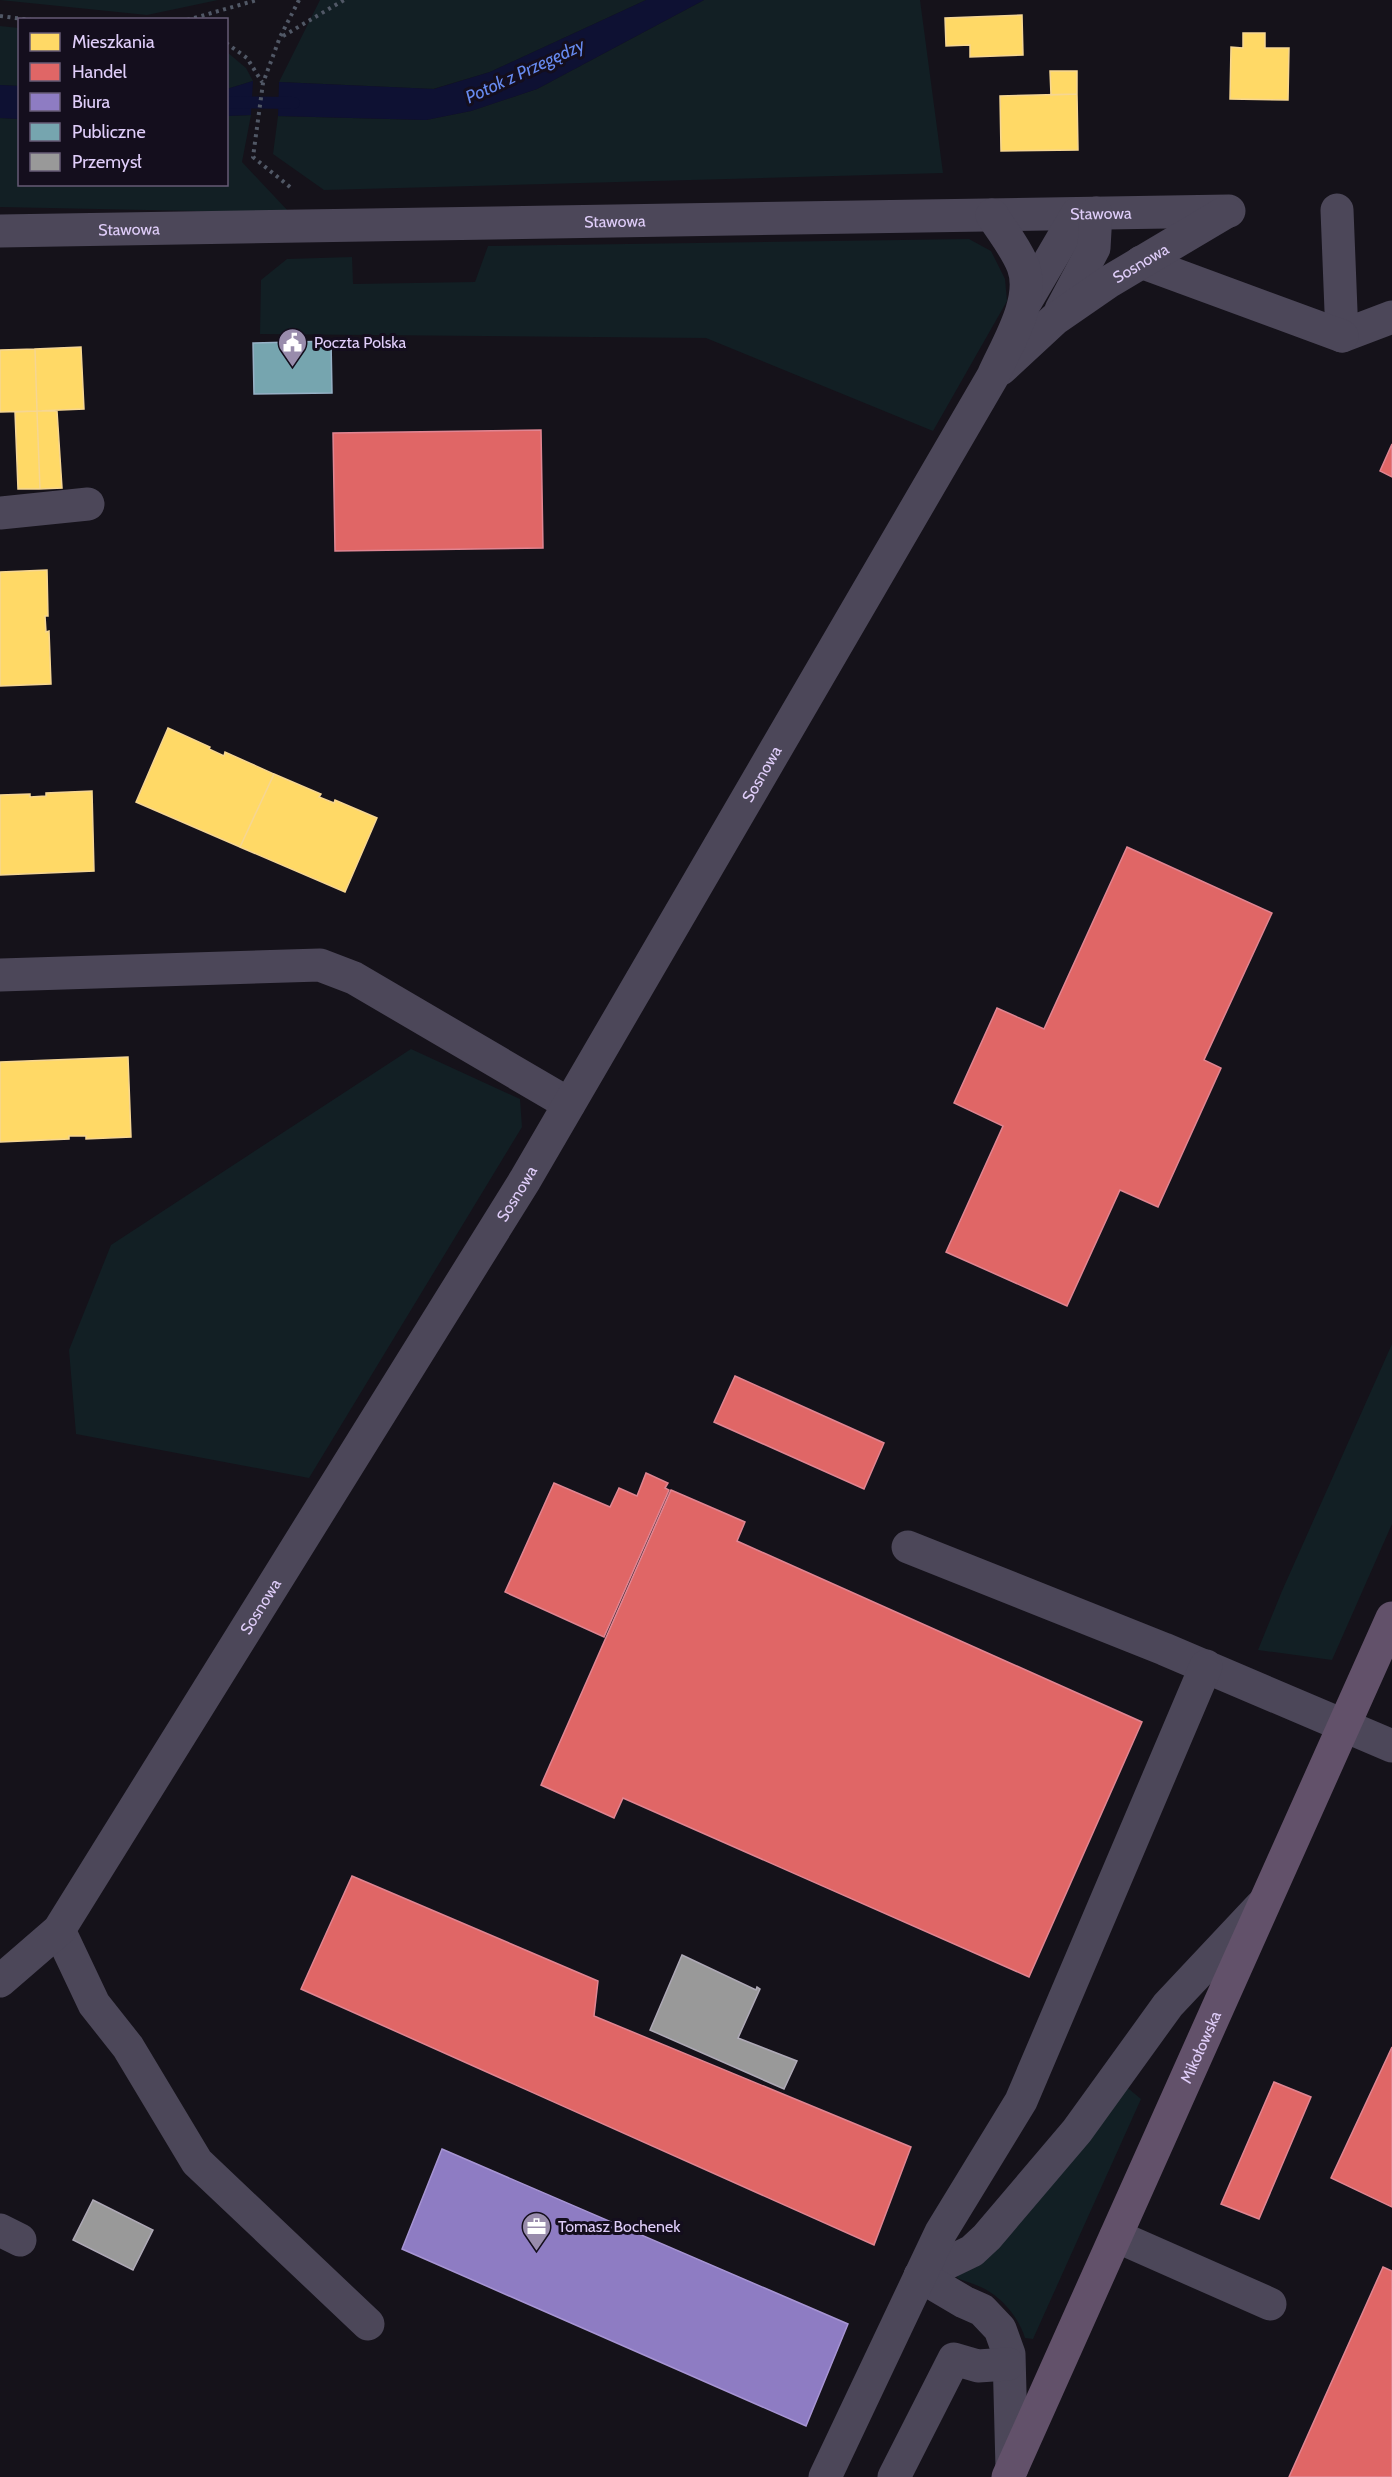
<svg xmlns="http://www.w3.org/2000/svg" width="1392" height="2477" viewBox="0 0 1392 2477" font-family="Cabin,sans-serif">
	<rect width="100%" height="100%" fill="#15121a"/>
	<path fill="#121f24" d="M 0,0 L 218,0 L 147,15 Z
		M 320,0 L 646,0 L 490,72 L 433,89 L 279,82 Z
		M 704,0 L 920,0 L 943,173 L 324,190 L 273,154 L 278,116 L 426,120 L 471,111 L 537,89 Z
		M 0,26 L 19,28 L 19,86 L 0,85 Z
		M 227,52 L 246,68 L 253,81 L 227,89 Z
		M 251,115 L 242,162 L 290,213 L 0,207 L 0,118 L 19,119 L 20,184 L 226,184 L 227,116 Z
		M 969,239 L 991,251 L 1005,279 L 1007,301 L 933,431 L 706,338 L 260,334 L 261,280 L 287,259 L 352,257 L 353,284 L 475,282 L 488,246 Z
		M 411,1049 L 520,1099 L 522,1127 L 309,1478 L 76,1434 L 69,1350 L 111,1245 Z
		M 1392,1344 L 1392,1524 L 1332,1660 L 1258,1650 L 1282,1591 Z
		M 1124,2085 L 1141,2099 L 1033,2339 L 1025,2338 C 1019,2318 1003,2299 985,2289 C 976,2284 966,2282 957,2278 L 958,2275 Z"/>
	<path fill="#0e1133" d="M 646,0 L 704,0 L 537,89 L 471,111 L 426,120 L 278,116 L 279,82 L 434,89 L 490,72 Z
		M 253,81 L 251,115 L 227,116 L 227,89 Z
		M 0,85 L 19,86 L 19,119 L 0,118 Z"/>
	<path fill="#ffd966" stroke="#f6d692" stroke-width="1.5" d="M 1022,15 L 1023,55 L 970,57 L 970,45 L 946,46 L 945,18 Z
		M 1243,33 L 1265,33 L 1265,48 L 1289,48 L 1288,100 L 1230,99 L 1231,47 L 1243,48 Z
		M 1050,71 L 1077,71 L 1077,94 L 1051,95 Z
		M 1077,94 L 1078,150 L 1001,151 L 1000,96 Z
		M 81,347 L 84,409 L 37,411 L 35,349 Z
		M 35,349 L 37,411 L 0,412 L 0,350 Z
		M 37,411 L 40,489 L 18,489 L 15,412 Z
		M 37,411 L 57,411 L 62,488 L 40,489 Z
		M 47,570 L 48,616 L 45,616 L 46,632 L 49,631 L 51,684 L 0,686 L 0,572 Z
		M 168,728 L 210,747 L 209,749 L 224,756 L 225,752 L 274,774 L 240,847 L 136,802 Z
		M 274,774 L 321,794 L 319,797 L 334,803 L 335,800 L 377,818 L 345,892 L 240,847 Z
		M 92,791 L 94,871 L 0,875 L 0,795 L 30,794 L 30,797 L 46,796 L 46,793 Z
		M 128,1057 L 131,1137 L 86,1139 L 86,1136 L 69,1136 L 69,1139 L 0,1142 L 0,1062 Z"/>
	<path fill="#e06666" stroke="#e08592" stroke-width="1.5" d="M 541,430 L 543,548 L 335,551 L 333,433 Z
		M 1392,444 L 1392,477 L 1380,471 Z
		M 1127,847 L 1272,913 L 1204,1060 L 1221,1068 L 1158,1207 L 1120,1190 L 1067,1306 L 946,1252 L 1003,1126 L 954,1103 L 997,1008 L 1044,1029 Z
		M 735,1376 L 884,1443 L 864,1489 L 714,1422 Z
		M 646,1473 L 668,1483 L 665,1488 L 669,1490 L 604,1637 L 505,1592 L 554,1483 L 610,1507 L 619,1488 L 637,1496 Z
		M 671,1490 L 745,1522 L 737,1541 L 1142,1722 L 1029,1977 L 623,1798 L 614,1818 L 541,1785 Z
		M 352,1876 L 598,1981 L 594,2016 L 911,2147 L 874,2245 L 301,1989 Z
		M 1392,2047 L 1392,2207 L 1331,2178 Z
		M 1274,2082 L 1311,2097 L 1259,2219 L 1221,2204 Z
		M 1383,2267 L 1392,2271 L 1392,2477 L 1289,2477 Z"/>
	<path fill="#8e7cc3" stroke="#a795d4" stroke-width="1.5" d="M 442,2149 L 848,2324 L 806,2426 L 402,2249 Z"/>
	<path fill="#76a5af" stroke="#96b1c6" stroke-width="1.5" d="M 331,341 L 332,393 L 254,394 L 253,343 Z"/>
	<path fill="#999" stroke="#aea9b6" stroke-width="1.5" d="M 682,1955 L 756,1990 L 757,1987 L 760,1989 L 738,2038 L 797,2061 L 784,2089 L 650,2030 Z
		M 93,2200 L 153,2230 L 133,2270 L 73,2240 Z"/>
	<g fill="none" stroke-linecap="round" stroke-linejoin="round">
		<path stroke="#0e1133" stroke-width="12" d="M 226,102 L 294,103"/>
		<path stroke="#515866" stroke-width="4" stroke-dasharray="3 4.5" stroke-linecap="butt" d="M 0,16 L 31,20
			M 187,20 L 257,0
			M 283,36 L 344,0
			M 226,43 L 247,58 L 262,82
			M 290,187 L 253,157 L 263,83 L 280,37 L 299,0"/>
		<g stroke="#4c4759" stroke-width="33">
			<path d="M 1337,210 L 1342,336 L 1392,317"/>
			<path id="s1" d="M 0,231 L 1229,211"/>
			<path d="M 1141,262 L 1342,336"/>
			<path d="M 1025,303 L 1077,214"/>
			<path d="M 1061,310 L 1094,248 L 1096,213"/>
			<path id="s2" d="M 1001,369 L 1055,319 L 1110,281 L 1226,212"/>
			<path d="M 0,513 L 88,504"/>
			<path d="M 0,975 L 320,965 L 354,978 L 569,1104"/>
			<path d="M 908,1547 L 1164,1649 L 1392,1746"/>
			<path d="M 59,1930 L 94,2004 L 128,2047 L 197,2162 L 368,2324"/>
			<path id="s3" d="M 0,1981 L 59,1930 L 525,1180 L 993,376 C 1006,346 1036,300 1023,266 C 1016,248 1002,231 992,215"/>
			<path d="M 0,2230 L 20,2240"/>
			<path d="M 1116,2236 L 1270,2304"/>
			<path d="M 920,2276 L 972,2251 L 987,2237 L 1077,2131 L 1168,2005 L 1261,1906"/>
			<path d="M 920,2276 L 964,2302 L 982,2310 L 1000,2329 L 1009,2354 L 1012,2468"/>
			<path d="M 825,2477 L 941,2232 L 1021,2101 L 1206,1666"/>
			<path d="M 894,2477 L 954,2359 L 978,2366 L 1008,2364"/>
		</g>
		<path stroke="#62516a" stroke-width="33" id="s4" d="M 1008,2477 L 1392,1618"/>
	</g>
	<defs>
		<symbol id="civic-pin" viewBox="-11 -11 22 30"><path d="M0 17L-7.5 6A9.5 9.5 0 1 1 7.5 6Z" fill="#998cac" stroke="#140e1d"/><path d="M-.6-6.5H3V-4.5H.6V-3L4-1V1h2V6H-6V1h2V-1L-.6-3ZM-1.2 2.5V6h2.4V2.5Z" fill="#fff"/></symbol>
		<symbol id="office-pin" viewBox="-11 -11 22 30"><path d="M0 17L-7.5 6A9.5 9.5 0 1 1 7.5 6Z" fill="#998cac" stroke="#140e1d"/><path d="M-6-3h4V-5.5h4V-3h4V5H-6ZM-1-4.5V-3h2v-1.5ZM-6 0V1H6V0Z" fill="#fff"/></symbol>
	</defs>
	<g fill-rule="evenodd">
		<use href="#civic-pin" x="276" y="326" width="33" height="45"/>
		<use href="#office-pin" x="520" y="2210" width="33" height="45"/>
	</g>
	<g text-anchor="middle" stroke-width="6" stroke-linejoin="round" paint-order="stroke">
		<g font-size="16" fill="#e0cefa" stroke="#140e1d">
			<text dy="6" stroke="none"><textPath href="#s1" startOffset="1101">Stawowa</textPath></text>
			<text dy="6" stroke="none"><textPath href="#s1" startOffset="615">Stawowa</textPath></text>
			<text dy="6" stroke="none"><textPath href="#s1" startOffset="129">Stawowa</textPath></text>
			<text dy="6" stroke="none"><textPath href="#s2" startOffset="176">Sosnowa</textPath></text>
			<text dy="6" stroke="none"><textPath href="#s3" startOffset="1431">Sosnowa</textPath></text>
			<text dy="6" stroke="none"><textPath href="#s3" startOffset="945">Sosnowa</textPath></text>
			<text dy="6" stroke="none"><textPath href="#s3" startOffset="459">Sosnowa</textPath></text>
			<text dy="6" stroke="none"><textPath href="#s4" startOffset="471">Mikołowska</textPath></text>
		</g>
		<g font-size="16" fill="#e0cefa" stroke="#140e1d" text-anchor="start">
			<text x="314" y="348">Poczta Polska</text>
			<text x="558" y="2232">Tomasz Bochenek</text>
		</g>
		<g font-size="18" font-style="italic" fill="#678aef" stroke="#140e1d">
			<text transform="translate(525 71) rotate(-25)" y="6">Potok z Przegędzy</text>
		</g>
	</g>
	<rect x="18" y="18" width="210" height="168" fill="#140e1d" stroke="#665b75" stroke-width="1.5"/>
	<rect x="30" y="33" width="30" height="18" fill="#ffd966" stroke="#665b75" stroke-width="1.5"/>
	<text x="72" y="48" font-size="18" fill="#e0cefa">Mieszkania</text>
	<rect x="30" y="63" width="30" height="18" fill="#e06666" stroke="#665b75" stroke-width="1.5"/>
	<text x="72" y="78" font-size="18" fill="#e0cefa">Handel</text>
	<rect x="30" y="93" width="30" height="18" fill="#8e7cc3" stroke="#665b75" stroke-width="1.5"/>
	<text x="72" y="108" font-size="18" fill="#e0cefa">Biura</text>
	<rect x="30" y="123" width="30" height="18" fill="#76a5af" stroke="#665b75" stroke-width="1.5"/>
	<text x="72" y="138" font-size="18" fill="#e0cefa">Publiczne</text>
	<rect x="30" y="153" width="30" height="18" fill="#999999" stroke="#665b75" stroke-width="1.5"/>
	<text x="72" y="168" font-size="18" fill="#e0cefa">Przemysł</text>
</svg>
